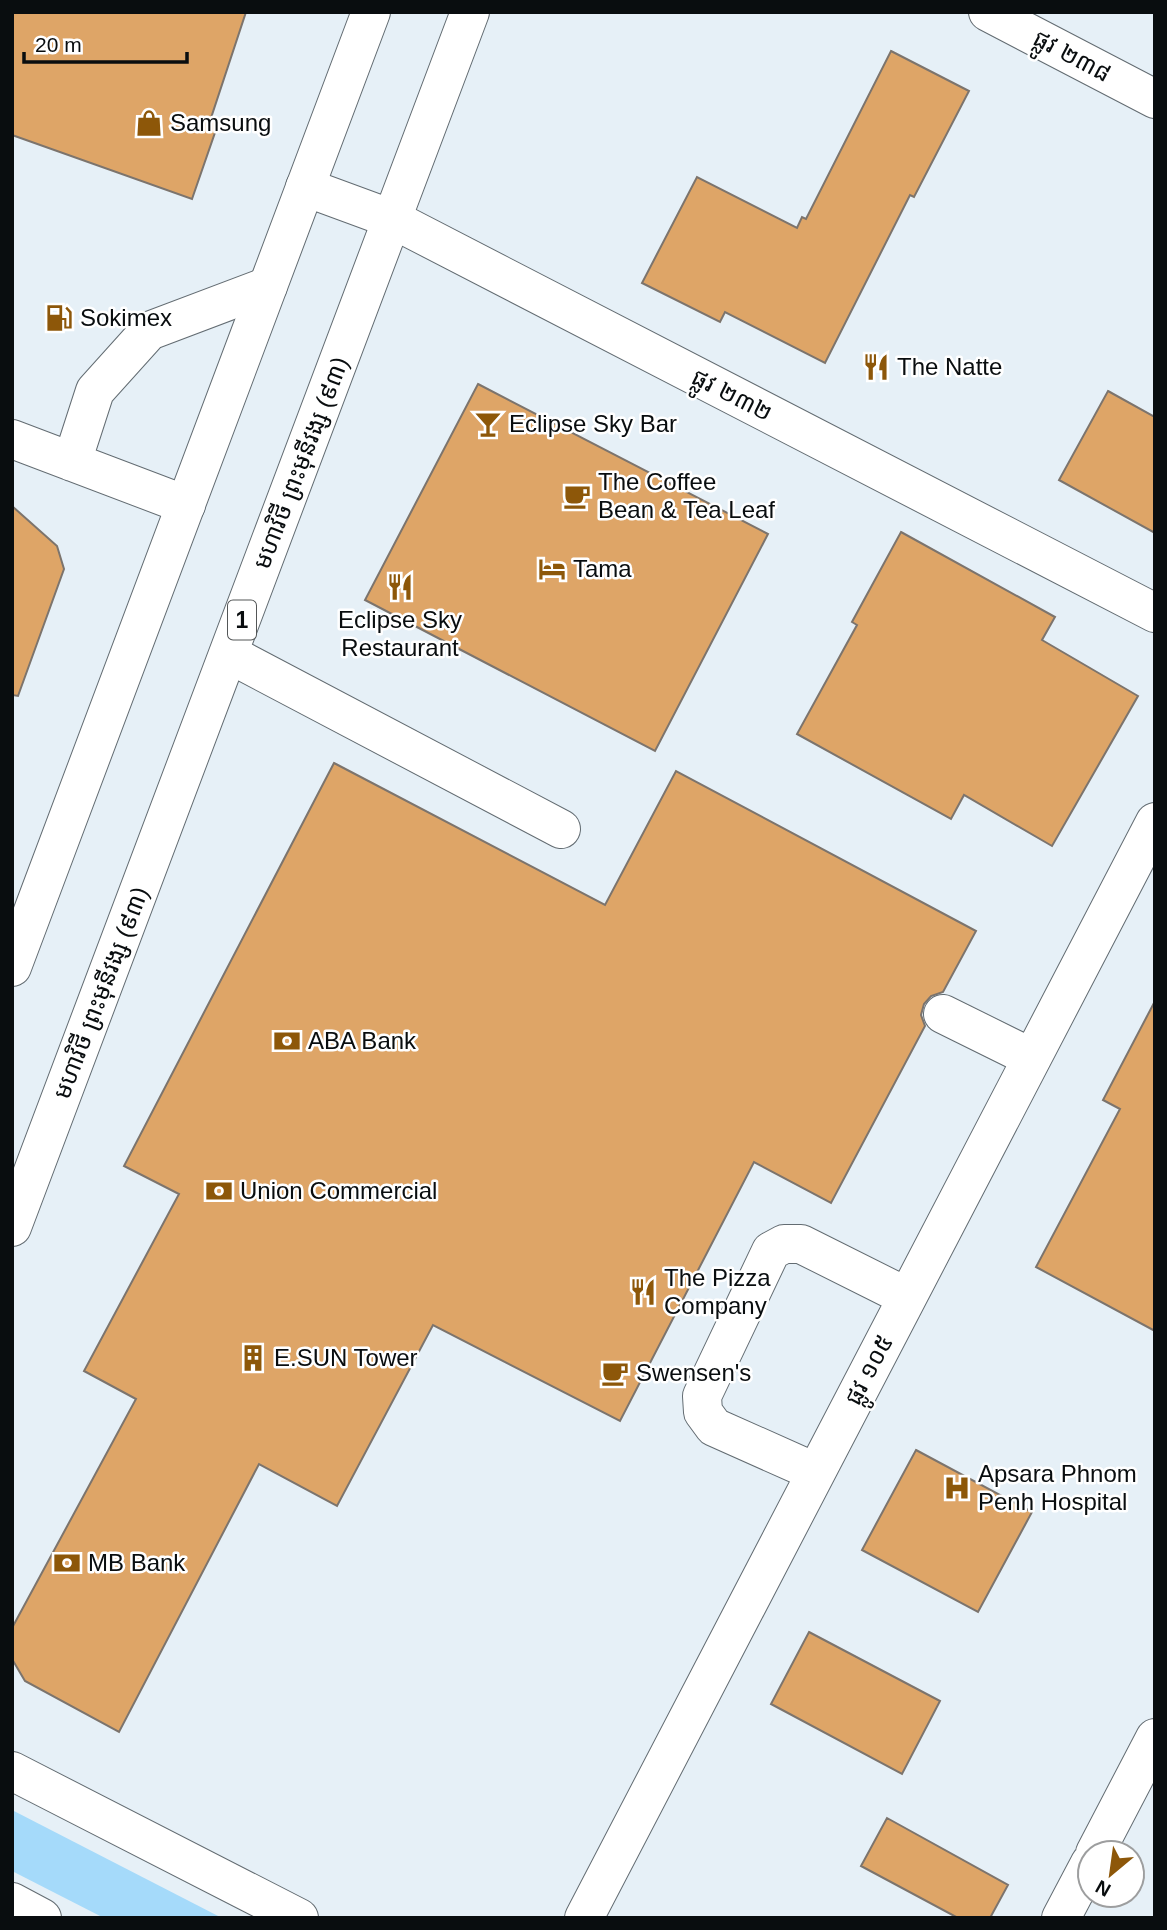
<svg xmlns="http://www.w3.org/2000/svg" width="1167" height="1930" viewBox="0 0 1167 1930" font-family="Helvetica,'Noto Sans Khmer',sans-serif">
	<rect width="100%" height="100%" fill="#e6f0f7"/>
	<path fill="#a5dafa" d="M 12,1810 L 222,1918 L 104,1918 L 12,1871 Z"/>
	<path fill="#dea567" stroke="#7c746d" stroke-width="2" d="M 12,12 L 246,12 L 211,118 L 219,121 L 192,199 L 12,135 Z
		M 891,51 L 969,91 L 914,197 L 910,195 L 825,363 L 725,312 L 720,322 L 642,283 L 697,177 L 797,228 L 802,217 L 806,219 Z
		M 478,384 L 768,534 L 655,751 L 365,600 Z
		M 1108,391 L 1155,417 L 1155,533 L 1059,480 Z
		M 12,506 L 57,546 L 64,569 L 18,696 L 12,695 Z
		M 901,532 L 1055,617 L 1042,640 L 1138,696 L 1052,846 L 964,795 L 951,819 L 797,734 L 857,625 L 852,622 Z
		M 334,763 L 605,905 L 676,771 L 976,931 L 943,992 L 931,996 L 924,1004 L 921,1015 L 925,1026 L 831,1203 L 754,1162 L 620,1421 L 433,1325 L 337,1506 L 259,1464 L 119,1732 L 25,1681 L 12,1659 L 12,1628 L 136,1399 L 84,1371 L 179,1194 L 124,1166 Z
		M 1155,1001 L 1155,1331 L 1036,1267 L 1120,1109 L 1103,1100 Z
		M 916,1450 L 1032,1512 L 978,1612 L 862,1550 Z
		M 809,1632 L 940,1701 L 902,1774 L 771,1704 Z
		M 887,1818 L 1008,1885 L 990,1918 L 958,1918 L 861,1866 Z"/>
	<g fill="none" stroke-linecap="round" stroke-linejoin="round">
		<defs>
			<path id="minor" d="M 988,12 L 1155,99
				M 305,187 L 392,219 L 1155,613
				M 12,439 L 186,505
				M 72,462 L 95,391 L 149,331 L 268,286
				M 229,654 L 561,829
				M 943,1014 L 1032,1058
				M 815,1472 L 714,1427 L 703,1412 L 702,1396 L 771,1251 L 784,1244 L 801,1244 L 907,1297
				M 12,1771 L 299,1918
				M 1095,1853 L 1155,1738
				M 12,1902 L 42,1918
				M 584,1918 L 1155,822
				M 1061,1918 L 1090,1863"/>
			<path id="highway" d="M 12,967 L 371,12
				M 12,1227 L 470,12"/>
		</defs>
		<use href="#minor" stroke="#636c72" stroke-width="40"/>
		<use href="#highway" stroke="#636c72" stroke-width="40"/>
		<use href="#minor" stroke="#fff" stroke-width="38"/>
		<use href="#highway" stroke="#fff" stroke-width="38"/>
	</g>
	<defs>
		<symbol id="shop-bare" viewBox="-9 -9 18 18"><path d="M-5-2.5h2.3a2.7 3.5 0 0 1 5.4 0H5L5.5 6h-11ZM-1.5-2.5h3a1.5 2.3 0 0 0-3 0Z" fill="#8d5709" stroke="#fff" stroke-width="2.5" paint-order="stroke"/></symbol>
		<symbol id="fuel-bare" viewBox="-9 -9 18 18"><path d="M-5.5-6h7V0h2V4h1.3V-2.5L3-4.5l.8-.8L6-3V5H2.5V1h-1V6h-7ZM-4.2-4.7v3.2H.2V-4.7Z" fill="#8d5709" stroke="#fff" stroke-width="2.5" paint-order="stroke"/></symbol>
		<symbol id="restaurant-bare" viewBox="-9 -9 18 18"><path d="M-5-6h1v4h1v-4h1v4h1v-4h1v5L-1.5 .5V6h-2V.5L-5-1ZM5-6V6H3V1.5H1.5Q1.5-4 5-6Z" fill="#8d5709" stroke="#fff" stroke-width="2.5" paint-order="stroke"/></symbol>
		<symbol id="bar-bare" viewBox="-9 -9 18 18"><path d="M-6-5H6L.8 .8V4.5H3.5V6h-7V4.5H-.8V.8Z" fill="#8d5709" stroke="#fff" stroke-width="2.5" paint-order="stroke"/></symbol>
		<symbol id="cafe-bare" viewBox="-9 -9 18 18"><path d="M-5.5-4.5H6V0H3Q3 3.5 0 3.5H-2.5Q-5.5 3.5-5.5 0ZM3-3.2v2h1.7v-2ZM-6 4.5H4V6H-6Z" fill="#8d5709" stroke="#fff" stroke-width="2.5" paint-order="stroke"/></symbol>
		<symbol id="hotel-bare" viewBox="-9 -9 18 18"><path d="M-6-4.5h1.5V1H6V5H4.5V3h-9V5H-6ZM-4 0a1.8 1.8 0 1 1 3.6 0ZM.5 0V-2.5h3Q6-2.5 6 0Z" fill="#8d5709" stroke="#fff" stroke-width="2.5" paint-order="stroke"/></symbol>
		<symbol id="bank-bare" viewBox="-9 -9 18 18"><path d="M-6-4H6V4H-6ZM0-2.3a2.3 2.3 0 1 0 0 4.6a2.3 2.3 0 1 0 0-4.6Z" fill="#8d5709" stroke="#fff" stroke-width="2.5" paint-order="stroke"/></symbol>
		<symbol id="building-bare" viewBox="-9 -9 18 18"><path d="M-4-6H4V6H1V3H-1V6H-4ZM-2.5-4.3h1.7v1.8h-1.7ZM.8-4.3h1.7v1.8H.8ZM-2.5-1h1.7V.8h-1.7ZM.8-1h1.7V.8H.8Z" fill="#8d5709" stroke="#fff" stroke-width="2.5" paint-order="stroke"/></symbol>
		<symbol id="hospital-bare" viewBox="-9 -9 18 18"><path d="M-5-5h3v3.5h4V-5h3V5h-3V1.5h-4V5h-3Z" fill="#8d5709" stroke="#fff" stroke-width="2.5" paint-order="stroke"/></symbol>
	</defs>
	<g fill-rule="evenodd">
		<use href="#shop-bare" x="130" y="104" width="38" height="38"/>
		<use href="#fuel-bare" x="40" y="299" width="38" height="38"/>
		<use href="#restaurant-bare" x="857" y="348" width="38" height="38"/>
		<use href="#bar-bare" x="469" y="405" width="38" height="38"/>
		<use href="#cafe-bare" x="558" y="477" width="38" height="38"/>
		<use href="#hotel-bare" x="533" y="550" width="38" height="38"/>
		<use href="#restaurant-bare" x="381" y="568" width="38" height="38"/>
		<use href="#bank-bare" x="268" y="1022" width="38" height="38"/>
		<use href="#bank-bare" x="200" y="1172" width="38" height="38"/>
		<use href="#restaurant-bare" x="624" y="1273" width="38" height="38"/>
		<use href="#building-bare" x="234" y="1339" width="38" height="38"/>
		<use href="#cafe-bare" x="596" y="1354" width="38" height="38"/>
		<use href="#hospital-bare" x="938" y="1469" width="38" height="38"/>
		<use href="#bank-bare" x="48" y="1544" width="38" height="38"/>
	</g>
	<g text-anchor="middle" stroke-width="5" stroke-linejoin="round" paint-order="stroke">
		<rect fill="#fff" stroke="#535657" stroke-width="2" x="228" y="600.5" width="28" height="39" rx="5"/>
		<g font-size="23" font-weight="bold" fill="#090d0f">
			<text x="242" y="628">1</text>
		</g>
		<g font-size="24" fill="#090d0f" stroke="#fff">
			<text transform="translate(1072 56) rotate(28)" y="8">ផ្លូវ ២៣៨</text>
			<text transform="translate(732 395) rotate(27)" y="8">ផ្លូវ ២៣២</text>
			<text transform="translate(301 463) rotate(-69)" y="8">មហាវិថី ព្រះមុនីវង្ស (៩៣)</text>
			<text transform="translate(101 993) rotate(-69)" y="8">មហាវិថី ព្រះមុនីវង្ស (៩៣)</text>
			<text transform="translate(869 1370) rotate(-62)" y="8">ផ្លូវ ១០៥</text>
		</g>
		<g font-size="24" fill="#090d0f" stroke="#fff" text-anchor="start">
			<text x="170" y="131">Samsung</text>
			<text x="80" y="326">Sokimex</text>
			<text x="897" y="375">The Natte</text>
			<text x="509" y="432">Eclipse Sky Bar</text>
			<text x="598" y="490">The Coffee<tspan x="598" dy="28">Bean &amp; Tea Leaf</tspan></text>
			<text x="573" y="577">Tama</text>
			<text x="400" y="628" text-anchor="middle">Eclipse Sky<tspan x="400" dy="28">Restaurant</tspan></text>
			<text x="308" y="1049">ABA Bank</text>
			<text x="240" y="1199">Union Commercial</text>
			<text x="664" y="1286">The Pizza<tspan x="664" dy="28">Company</tspan></text>
			<text x="274" y="1366">E.SUN Tower</text>
			<text x="636" y="1381">Swensen's</text>
			<text x="978" y="1482">Apsara Phnom<tspan x="978" dy="28">Penh Hospital</tspan></text>
			<text x="88" y="1571">MB Bank</text>
		</g>
	</g>
	<rect width="1167" height="1930" fill="none" stroke="#090d0f" stroke-width="28"/>
	<g transform="translate(1111 1874) rotate(209)"><circle r="33" fill="#ffffff" stroke="#9d9e9f" stroke-width="2"/>
	<path d="M0-5L12 26L0 18L-12 26Z" fill="#8d5709"/>
	<text y="-10" font-size="19" font-weight="bold" text-anchor="middle" fill="#090d0f">N</text>
	</g>
	<path d="M24 52v10h163v-10" fill="none" stroke="#090d0f" stroke-width="3.5"/>
	<text x="35" y="52" font-size="21" fill="#090d0f" stroke="#ffffff" stroke-width="5" paint-order="stroke">20 m</text>
</svg>
